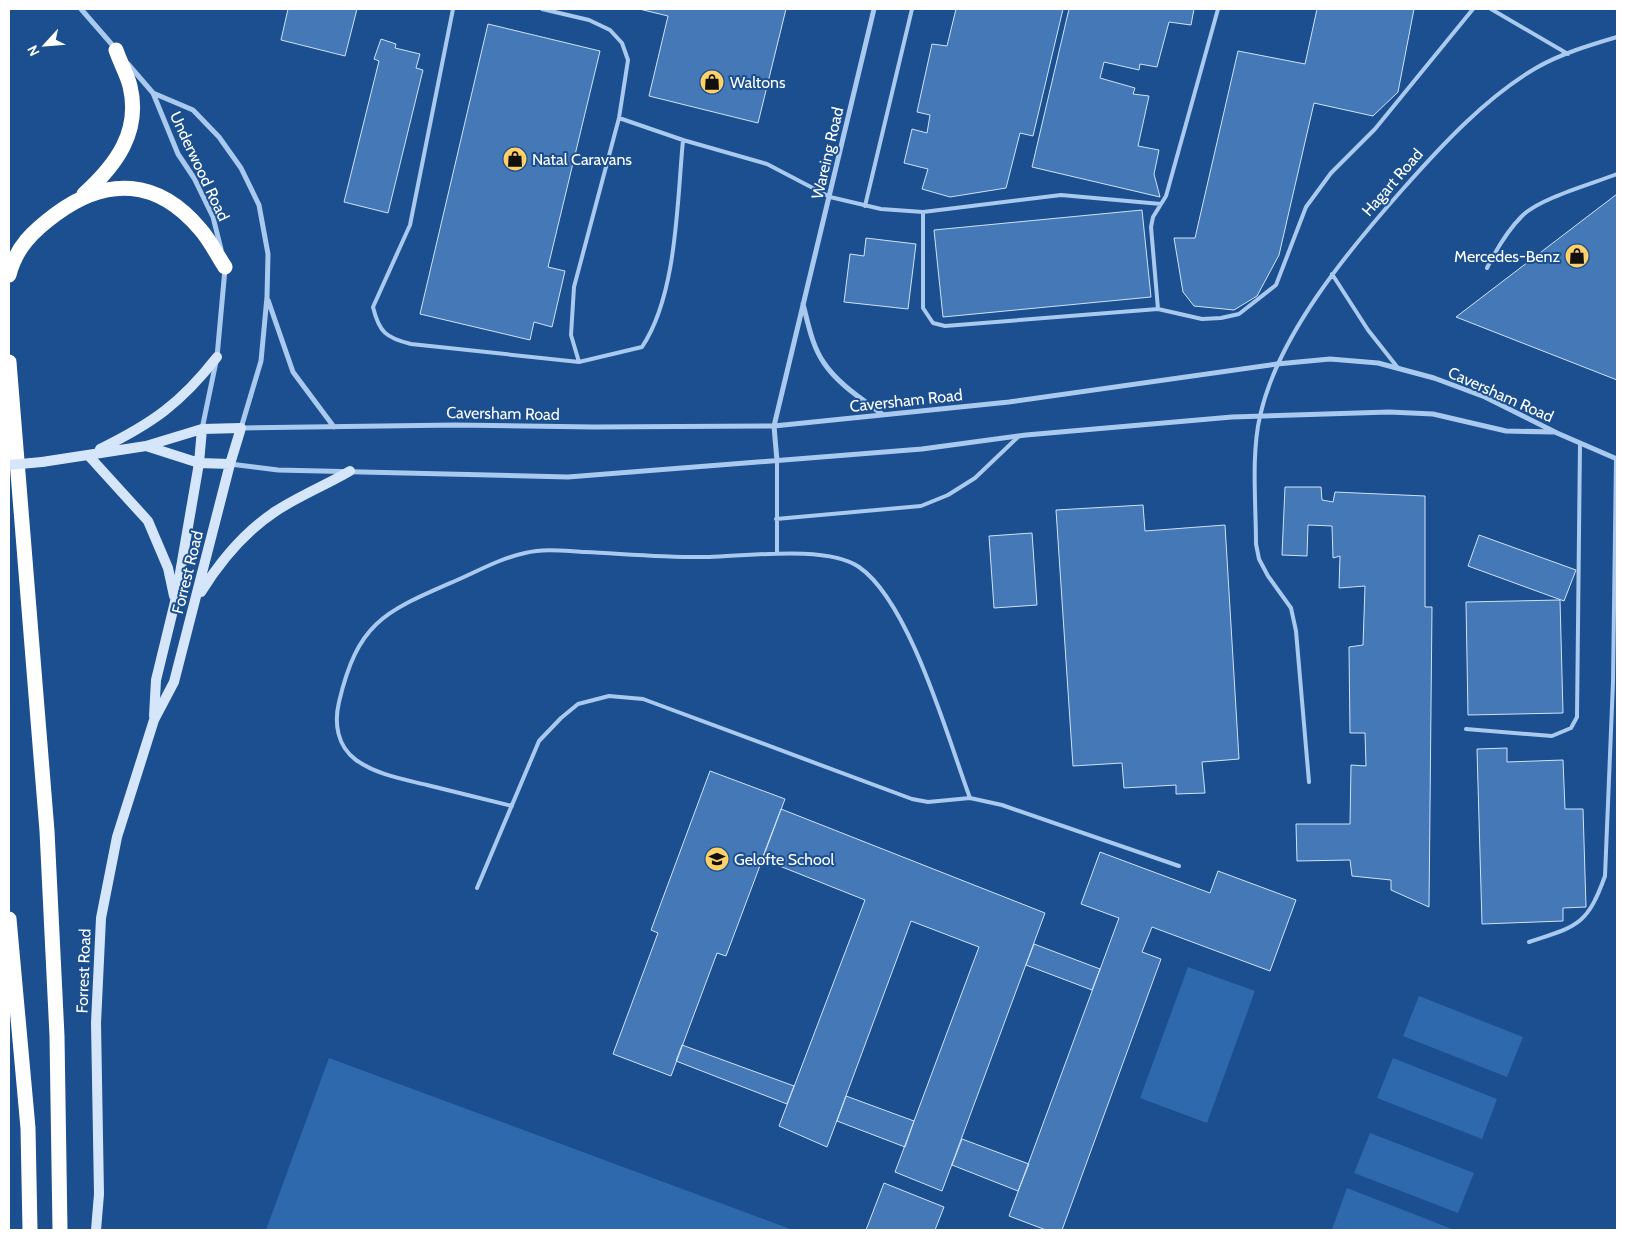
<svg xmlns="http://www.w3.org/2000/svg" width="1626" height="1239" viewBox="0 0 1626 1239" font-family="Cabin,sans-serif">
	<rect width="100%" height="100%" fill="#1b4f8f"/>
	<path fill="#2e69ad" d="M 1188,967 L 1255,991 L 1207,1123 L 1140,1098 Z
		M 1419,996 L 1523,1037 L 1507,1077 L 1403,1036 Z
		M 329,1058 L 793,1230 L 266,1230 Z
		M 1393,1058 L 1497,1099 L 1482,1139 L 1377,1098 Z
		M 1370,1133 L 1474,1173 L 1458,1213 L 1354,1173 Z
		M 1347,1188 L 1452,1229 L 1336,1230 L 1332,1229 Z"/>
	<path fill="#4478b7" stroke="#cfe3fa" d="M 288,9 L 357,9 L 345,56 L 281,40 Z
		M 639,9 L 786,9 L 758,123 L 649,96 L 668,16 Z
		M 956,9 L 1063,9 L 1033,136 L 1020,133 L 1006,188 L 950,197 L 922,189 L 928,169 L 904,163 L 912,129 L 927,133 L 930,115 L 917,112 L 932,44 L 947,46 Z
		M 1069,9 L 1194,9 L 1191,25 L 1169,22 L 1157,67 L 1140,64 L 1139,70 L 1104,62 L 1100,78 L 1135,88 L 1133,94 L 1149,96 L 1138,146 L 1159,150 L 1154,174 L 1160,197 L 1032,167 Z
		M 1317,9 L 1414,9 L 1398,92 L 1373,116 L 1314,103 L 1279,255 L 1257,296 L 1234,310 L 1194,306 L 1183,292 L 1174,238 L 1195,238 L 1238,51 L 1305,64 Z
		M 488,24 L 600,51 L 548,267 L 565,271 L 552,327 L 534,322 L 530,340 L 420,314 Z
		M 381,39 L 396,44 L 395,48 L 420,54 L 416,68 L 423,70 L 388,213 L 344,202 L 379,61 L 374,59 Z
		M 1617,194 L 1617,380 L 1456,317 Z
		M 1142,210 L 1151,297 L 943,317 L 934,230 Z
		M 866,238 L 916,244 L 908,309 L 844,302 L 850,254 L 864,256 Z
		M 1285,487 L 1321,487 L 1322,500 L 1333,502 L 1335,492 L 1425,496 L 1425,607 L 1432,607 L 1429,907 L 1391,890 L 1391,880 L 1352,876 L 1350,860 L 1297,861 L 1296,824 L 1350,824 L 1351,765 L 1366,766 L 1365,733 L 1350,733 L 1349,647 L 1363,645 L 1365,586 L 1339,588 L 1340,556 L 1333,558 L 1332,526 L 1308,525 L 1307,556 L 1282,555 Z
		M 1143,505 L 1145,531 L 1225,525 L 1239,759 L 1202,762 L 1205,793 L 1176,794 L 1176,785 L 1124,788 L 1122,763 L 1073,766 L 1056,510 Z
		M 1032,533 L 1037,605 L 994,608 L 989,536 Z
		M 1479,535 L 1576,570 L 1564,601 L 1468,566 Z
		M 1560,600 L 1563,713 L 1468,715 L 1466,602 Z
		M 1507,748 L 1507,762 L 1563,760 L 1565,809 L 1583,809 L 1586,907 L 1563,908 L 1563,921 L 1482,924 L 1477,749 Z
		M 710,771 L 785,799 L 726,956 L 717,953 L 671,1076 L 613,1054 L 658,933 L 651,930 Z
		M 781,809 L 1045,913 L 942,1191 L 895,1172 L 979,947 L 911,921 L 827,1147 L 779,1126 L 865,900 L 762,859 Z
		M 1100,852 L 1210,893 L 1218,871 L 1296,900 L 1270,971 L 1152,927 L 1142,952 L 1161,959 L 1062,1230 L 1046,1230 L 1009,1216 L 1119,918 L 1081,904 Z
		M 1034,944 L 1100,969 L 1092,990 L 1026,965 Z
		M 682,1045 L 794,1086 L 787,1104 L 676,1061 Z
		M 846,1096 L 914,1121 L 905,1147 L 837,1121 Z
		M 962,1139 L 1029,1164 L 1018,1191 L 952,1165 Z
		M 884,1183 L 944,1207 L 935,1230 L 866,1230 Z"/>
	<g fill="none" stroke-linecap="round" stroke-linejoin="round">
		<path stroke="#a9c9ee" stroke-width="4" d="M 453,9 L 410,225 L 373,307 C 379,332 386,338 411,344 L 579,362 L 642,347 C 677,295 677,203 683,140
			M 542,9 L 589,20 L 610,30 L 622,43 L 628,60 L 619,118 L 574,287 L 571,335 L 579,362
			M 1491,9 L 1568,54
			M 619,118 L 683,140 L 767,164 L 830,197 L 881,209 L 923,212 L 1061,195 L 1161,204
			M 865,206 L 912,9
			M 923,212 L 923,308 L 933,323 L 945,326 L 1158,309 L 1202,319 L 1221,318 L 1239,314 L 1276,285 L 1306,207 L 1331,173 L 1375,129 L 1473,9
			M 1487,268 C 1496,250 1507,231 1522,216 C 1540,198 1592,184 1617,174
			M 1332,274 L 1368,330 L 1398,368
			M 1158,309 L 1151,227 L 1153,217 L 1166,196 L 1218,9
			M 776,519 L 921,506 L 948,495 L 975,478 L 1018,437
			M 777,553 L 777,461
			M 1466,729 L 1552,736 L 1571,728 L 1577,717 L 1580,443
			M 1309,782 L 1296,631 L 1291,608 L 1268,576 L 1259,559 L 1256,544 C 1256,504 1251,455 1260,416 C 1278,335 1348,251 1402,190 C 1441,146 1485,98 1536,68 C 1560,54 1590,45 1617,37
			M 512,806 C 484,799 455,792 427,785 C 403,779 377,775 356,760 C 337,746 334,723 339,702 C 358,622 384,612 455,581 C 478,571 501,558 525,553 C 545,548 565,551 585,552 C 626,554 668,558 709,557 C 747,556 828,545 859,567 C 910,602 948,739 970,798
			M 477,888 L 539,741 L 561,718 L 578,704 L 609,696 L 643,699 L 912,799 L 928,802 L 970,798 L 1002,805 L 1179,866
			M 1529,942 C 1577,926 1587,926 1605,876 L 1613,682 L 1616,458"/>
		<path stroke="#a9c9ee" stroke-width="5" d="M 81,9 L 115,48
			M 128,64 L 153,93 L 178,154 L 194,178 L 213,217 L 221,249
			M 153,93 L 193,110 L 219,137 L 241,168 L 259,205 L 268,254 L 267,297 L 261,361 L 241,428 L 455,425 L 594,427 L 774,426 L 1009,402 L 1277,364 L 1330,359 L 1378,363 L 1434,378 L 1485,397 L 1557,433 L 1617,459
			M 268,300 L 293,372 L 334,427
			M 803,304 C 808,323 812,346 824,363 C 838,384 862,399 882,414
			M 202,429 L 217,357 L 225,269
			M 777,461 L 774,426 L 874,9
			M 230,464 L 278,470 L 568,477 L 922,449 L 1026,435 L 1232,417 L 1389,412 L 1433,414 L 1506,431 L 1554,432"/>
		<path stroke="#d6e6fa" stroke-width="10" d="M 146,446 L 199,463 L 230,464
			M 100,449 C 153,423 181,403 217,357
			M 88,455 L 148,521 L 168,568 L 174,596
			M 42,462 L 146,446 L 202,429 L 241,428 L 230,464 L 174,682 L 154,720 L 117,837 L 101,918 L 96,1023 L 99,1194 L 96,1230
			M 201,592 C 221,560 244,532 276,511 C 299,496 326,485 350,471
			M 154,716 L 156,680 L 175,602 L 199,463 L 202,429"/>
		<path stroke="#fff" stroke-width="15" d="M 84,194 C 116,165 141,132 130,86 C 127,74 120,62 116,50
			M 9,275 C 16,247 33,231 56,214 C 107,176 158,179 200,229 C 210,240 217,255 225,267
			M 9,362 L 47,831 L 57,1036 L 60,1230
			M 9,919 L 28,1128 L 30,1230"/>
		<path stroke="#d6e6fa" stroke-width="10" d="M 9,465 L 42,462"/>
	</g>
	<defs>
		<symbol id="shop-disc" viewBox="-11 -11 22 22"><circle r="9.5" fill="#ffd166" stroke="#1b4f8f"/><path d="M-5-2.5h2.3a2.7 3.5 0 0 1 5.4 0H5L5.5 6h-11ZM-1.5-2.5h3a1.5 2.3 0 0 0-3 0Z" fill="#111"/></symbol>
		<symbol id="school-disc" viewBox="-11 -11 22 22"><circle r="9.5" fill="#ffd166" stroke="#1b4f8f"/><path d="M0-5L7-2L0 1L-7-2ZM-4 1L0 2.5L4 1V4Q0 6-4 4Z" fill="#111"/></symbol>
	</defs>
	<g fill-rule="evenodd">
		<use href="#shop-disc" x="698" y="68" width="28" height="28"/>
		<use href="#shop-disc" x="501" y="145" width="28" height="28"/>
		<use href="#shop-disc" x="1563" y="242" width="28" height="28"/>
		<use href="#school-disc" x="703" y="845" width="28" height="28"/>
	</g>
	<g text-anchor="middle" stroke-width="4" stroke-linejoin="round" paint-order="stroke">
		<g font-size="16" fill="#fff" stroke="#1b4f8f" text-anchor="start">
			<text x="730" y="88">Waltons</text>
			<text x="532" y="165">Natal Caravans</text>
			<text x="1560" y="262" text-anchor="end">Mercedes-Benz</text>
			<text x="734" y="865">Gelofte School</text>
		</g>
		<g font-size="16" fill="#fff" stroke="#1b4f8f">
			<text transform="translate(827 153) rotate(-77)" y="6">Wareing Road</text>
			<text transform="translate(200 166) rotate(65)" y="6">Underwood Road</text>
			<text transform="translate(1392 182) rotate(-49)" y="6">Hagart Road</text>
			<text transform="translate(1501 394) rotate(24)" y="6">Caversham Road</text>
			<text transform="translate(906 400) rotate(-6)" y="6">Caversham Road</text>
			<text transform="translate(503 413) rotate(1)" y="6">Caversham Road</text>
			<text transform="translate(187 572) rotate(-76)" y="6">Forrest Road</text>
			<text transform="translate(83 971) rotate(-88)" y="6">Forrest Road</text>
		</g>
	</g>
	<rect width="1626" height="1239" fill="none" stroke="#ffffff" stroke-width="20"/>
	<g transform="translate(45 45) rotate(244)" stroke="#1b4f8f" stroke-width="4" paint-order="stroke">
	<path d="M0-4L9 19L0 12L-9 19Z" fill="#ffffff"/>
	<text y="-8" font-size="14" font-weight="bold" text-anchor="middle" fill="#ffffff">N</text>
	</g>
</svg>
